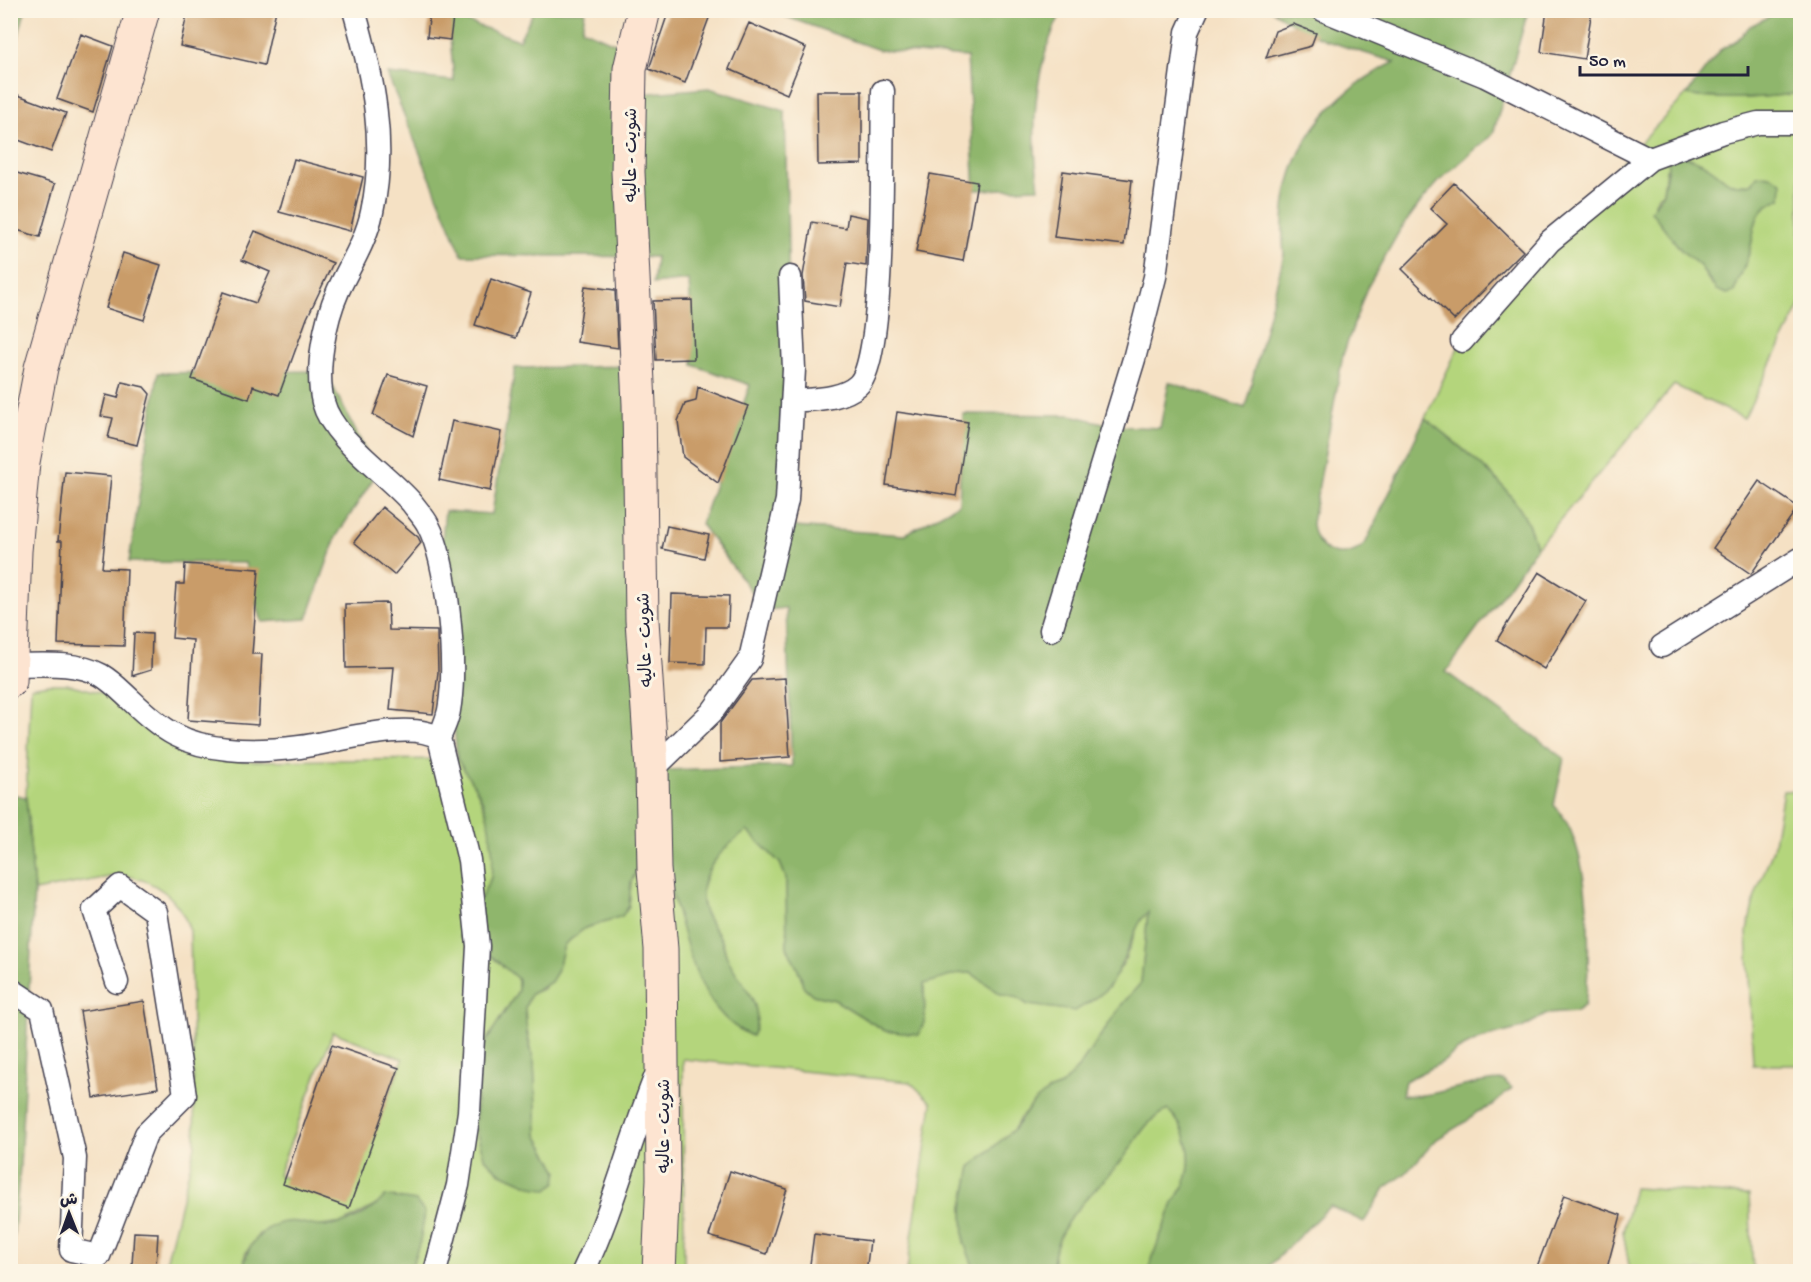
<svg xmlns="http://www.w3.org/2000/svg" width="1811" height="1282" viewBox="0 0 1811 1282" font-family="'Gochi Hand','Playpen Sans Arabic',sans-serif">
	<rect width="100%" height="100%" fill="#fcf5e5"/>
	<filter id="ink" filterUnits="userSpaceOnUse"><feTurbulence type="fractalNoise" baseFrequency=".0167" numOctaves="2"/><feDisplacementMap in="SourceGraphic" scale="12" xChannelSelector="R" yChannelSelector="G"/><feConvolveMatrix kernelMatrix="1 2 1 2 8 2 1 2 1" color-interpolation-filters="sRGB"/></filter>
	<filter id="wash" filterUnits="userSpaceOnUse"><feTurbulence type="fractalNoise" baseFrequency=".008" numOctaves="4" result="noise"/><feDisplacementMap in="SourceGraphic" scale="24" xChannelSelector="R" yChannelSelector="G"/><feGaussianBlur stdDeviation="1.35" result="paint"/><feColorMatrix in="noise" values="0 0 0 0 0 0 0 0 0 0 0 0 0 0 0 0 0 1.4 0 .05"/><feComposite in="paint" operator="in"/></filter>
	<g filter="url(#wash)">
		<rect width="100%" height="100%" fill="#f5e1c4"/>
		<path fill="#b4d57c" stroke="#6b7c5c" stroke-width="1.5" fill-rule="evenodd" d="M 1800,93 L 1800,306 L 1744,418 L 1674,385 L 1536,548 C 1523,489 1468,455 1425,418 L 1472,318 L 1686,95 C 1724,101 1763,98 1800,93 ZM 1683,155 C 1692,159 1702,162 1710,168 C 1728,180 1729,190 1753,182 L 1781,198 C 1748,212 1758,228 1748,256 C 1744,269 1738,280 1734,292 L 1711,285 L 1701,267 L 1681,250 L 1652,211 L 1658,196 L 1663,192 L 1666,169 Z
			M 49,684 L 67,684 L 103,693 L 242,761 L 457,759 C 480,789 504,841 490,880 C 483,899 470,918 460,937 L 490,955 L 518,979 L 518,991 L 487,1039 L 475,1127 L 484,1157 L 499,1172 L 536,1188 L 558,1171 L 537,1135 L 534,1063 L 525,1020 L 525,1007 L 531,994 L 543,989 L 557,972 L 564,945 L 585,928 L 610,921 L 629,906 L 631,882 L 649,847 C 657,863 668,880 673,897 C 689,946 699,1014 752,1036 C 768,1008 740,983 727,959 C 725,953 725,947 722,941 C 716,929 705,919 703,905 C 697,872 722,848 747,830 L 780,863 L 786,878 L 787,947 L 801,976 L 803,986 L 813,995 L 835,1000 L 885,1031 L 895,1032 L 925,1020 L 924,983 L 961,973 L 971,973 L 1001,994 L 1018,998 L 1028,1005 L 1108,988 L 1124,962 L 1140,920 L 1148,911 L 1141,983 L 1123,1003 L 1079,1067 L 1061,1086 L 1048,1091 L 1020,1118 L 1014,1129 L 971,1167 L 963,1207 L 964,1242 L 975,1271 L 907,1271 L 932,1103 L 910,1082 L 683,1059 L 684,1271 L 410,1271 L 420,1241 L 425,1213 L 378,1204 L 343,1223 L 313,1227 L 298,1222 L 259,1234 L 245,1254 L 244,1271 L 164,1271 L 195,1146 L 190,931 C 179,897 155,879 120,875 L 34,891 L 26,797 L 31,687 ZM 333,1032 L 403,1059 L 348,1202 L 278,1175 Z
			M 1800,790 L 1800,1065 L 1753,1065 L 1747,931 L 1755,896 L 1773,849 L 1783,791 Z
			M 1168,1110 C 1187,1128 1196,1160 1184,1184 C 1181,1191 1176,1197 1173,1205 C 1164,1226 1154,1249 1149,1271 L 1053,1271 C 1052,1221 1093,1195 1122,1160 C 1139,1139 1141,1123 1168,1110 Z
			M 1634,1188 L 1749,1195 L 1753,1271 L 1630,1271 L 1623,1232 Z"/>
		<path fill="#8fb66c" stroke="#586c54" stroke-width="1.5" d="M 11,10 L 25,11 L 11,64 L 10,11 Z
			M 534,11 L 585,11 L 582,29 L 619,45 L 617,96 L 709,88 L 785,111 L 794,527 L 904,535 L 959,504 L 963,414 L 1071,415 L 1115,426 L 1160,428 L 1169,382 L 1245,408 L 1284,255 C 1275,167 1316,100 1395,62 C 1351,49 1311,39 1273,11 L 1528,11 L 1493,134 L 1442,178 L 1420,203 L 1400,230 L 1366,290 L 1343,355 L 1312,523 C 1314,553 1344,564 1365,544 L 1425,418 C 1468,455 1523,489 1536,548 L 1446,672 L 1564,758 L 1554,805 C 1593,844 1591,952 1585,1005 L 1575,1012 L 1547,1014 L 1522,1028 L 1479,1039 L 1456,1051 L 1443,1062 L 1405,1081 L 1402,1095 C 1437,1099 1468,1080 1503,1080 L 1512,1088 L 1492,1106 L 1477,1112 L 1467,1121 L 1437,1139 L 1405,1174 L 1385,1188 L 1364,1222 L 1330,1206 L 1264,1271 L 1149,1271 C 1154,1249 1164,1228 1172,1206 C 1175,1198 1182,1191 1185,1182 C 1195,1158 1187,1127 1168,1110 C 1141,1123 1139,1139 1122,1160 C 1093,1196 1052,1221 1053,1271 L 975,1271 L 964,1242 L 963,1207 L 971,1167 L 1014,1129 L 1033,1103 L 1048,1091 L 1061,1086 L 1079,1067 L 1123,1003 L 1141,983 L 1148,912 C 1133,925 1124,967 1109,986 C 1102,996 1086,1004 1075,1011 L 1028,1005 L 1018,998 L 1001,994 L 971,973 L 961,973 L 924,984 L 925,1020 L 919,1035 L 885,1031 L 835,1000 L 813,995 L 803,986 L 801,976 L 787,947 L 786,878 L 780,863 L 747,831 C 723,847 695,875 703,907 C 706,919 715,929 721,939 C 724,945 724,951 727,957 C 739,984 768,1003 752,1036 C 699,1014 688,947 673,897 C 668,880 657,863 649,847 L 631,882 L 629,906 L 622,916 L 585,928 L 564,945 L 557,972 L 551,982 L 531,994 L 525,1007 L 527,1035 L 534,1063 L 537,1135 L 558,1171 L 556,1182 L 548,1189 L 536,1188 L 499,1172 L 484,1157 L 475,1127 L 479,1053 L 518,991 L 518,979 L 490,955 L 460,937 L 491,878 L 493,856 L 487,813 L 479,793 L 457,759 L 440,559 L 445,511 L 492,514 L 515,368 L 637,366 L 666,770 L 792,766 L 786,608 L 765,610 L 701,524 L 750,385 L 693,365 L 689,280 L 653,284 L 656,257 L 462,255 L 387,74 L 454,81 L 448,15 L 519,40 Z
			M 770,11 L 1062,11 C 1034,66 1030,128 1039,188 L 975,190 L 967,57 L 879,50 Z
			M 1780,11 L 1800,11 L 1800,93 C 1763,98 1724,101 1686,95 L 1720,50 L 1737,40 L 1750,26 Z
			M 1683,155 C 1692,159 1702,162 1710,168 C 1728,180 1729,190 1753,182 L 1757,176 C 1766,174 1775,176 1782,183 L 1781,198 C 1748,212 1758,228 1748,256 C 1744,269 1738,280 1734,292 L 1727,294 L 1716,290 L 1701,267 L 1681,250 L 1651,211 L 1663,192 L 1669,160 Z
			M 325,371 L 377,473 L 336,537 L 307,619 L 262,622 L 245,563 L 129,562 L 158,373 Z
			M 11,794 L 26,797 L 34,891 L 20,1167 L 11,1263 Z
			M 385,1196 L 416,1201 L 425,1213 L 420,1241 L 410,1271 L 244,1271 C 244,1245 268,1218 298,1222 C 307,1223 314,1227 325,1226 C 347,1225 371,1213 385,1196 Z"/>
		<g id="blocks">
			<path fill="#c99c69" d="M 188,10 L 276,10 L 264,65 L 180,46 Z
				M 430,10 L 454,10 L 450,40 L 427,37 Z
				M 669,10 L 712,10 L 685,83 L 649,69 Z
				M 1547,10 L 1592,10 L 1584,59 L 1541,52 Z
				M 749,23 L 806,48 L 787,94 L 729,69 Z
				M 1293,24 L 1316,33 L 1311,46 L 1266,58 L 1275,31 Z
				M 81,34 L 113,46 L 93,112 L 57,99 Z
				M 817,91 L 862,91 L 862,164 L 818,165 Z
				M 10,92 L 66,113 L 51,152 L 10,137 Z
				M 294,159 L 363,177 L 350,231 L 279,212 Z
				M 10,171 L 55,184 L 40,237 L 10,228 Z
				M 1063,171 L 1132,180 L 1124,245 L 1054,237 Z
				M 930,174 L 977,182 L 963,261 L 916,252 Z
				M 1454,183 L 1523,251 L 1454,320 L 1402,269 L 1447,224 L 1430,208 Z
				M 848,214 L 868,218 L 866,266 L 847,263 L 840,307 L 805,301 L 803,276 L 812,222 L 846,228 Z
				M 255,231 L 333,263 L 307,318 L 279,395 L 253,386 L 249,399 L 192,379 L 223,292 L 256,303 L 270,272 L 242,260 Z
				M 123,253 L 161,265 L 144,320 L 106,308 Z
				M 491,279 L 531,293 L 516,338 L 475,325 Z
				M 585,286 L 615,290 L 618,348 L 577,342 Z
				M 692,300 L 694,359 L 656,360 L 653,301 Z
				M 388,375 L 427,386 L 413,436 L 373,415 Z
				M 122,382 L 144,387 L 150,394 L 137,445 L 108,438 L 113,418 L 101,416 L 106,395 L 118,398 Z
				M 698,387 L 748,406 L 718,483 L 683,457 L 678,421 L 685,404 L 696,401 Z
				M 897,412 L 968,422 L 956,496 L 886,485 Z
				M 452,421 L 502,432 L 490,491 L 439,480 Z
				M 65,472 L 111,476 L 102,568 L 127,569 L 124,646 L 58,644 L 62,541 L 58,541 Z
				M 1759,481 L 1798,507 L 1751,574 L 1713,548 Z
				M 382,507 L 418,537 L 421,543 L 394,575 L 354,542 Z
				M 667,526 L 709,535 L 704,558 L 662,549 Z
				M 185,564 L 259,569 L 252,654 L 262,654 L 258,725 L 188,720 L 193,640 L 172,638 L 176,584 L 184,584 Z
				M 1539,572 L 1586,601 L 1544,669 L 1497,640 Z
				M 672,594 L 729,596 L 728,627 L 706,627 L 705,664 L 670,663 Z
				M 388,603 L 389,630 L 437,631 L 438,672 L 433,714 L 390,710 L 394,667 L 346,668 L 345,604 Z
				M 134,633 L 152,634 L 151,670 L 132,676 Z
				M 785,678 L 790,757 L 720,762 L 720,723 L 752,680 Z
				M 144,1001 L 158,1088 L 94,1098 L 80,1011 Z
				M 332,1045 L 399,1068 L 349,1208 L 283,1184 Z
				M 730,1171 L 787,1189 L 767,1254 L 709,1236 Z
				M 1564,1195 L 1621,1215 L 1606,1272 L 1535,1272 Z
				M 134,1232 L 158,1233 L 156,1267 L 132,1266 Z
				M 814,1234 L 870,1241 L 866,1272 L 809,1272 Z"/>
		</g>
	</g>
	<g filter="url(#ink)">
		<use href="#blocks" fill-opacity="0" stroke="#423f50" stroke-width="1.5"/>
		<g fill="none" stroke-linecap="round" stroke-linejoin="round">
			<defs>
				<path id="street" d="M 354,10 C 373,76 387,144 372,212 C 366,241 350,265 338,291 C 325,320 315,370 323,402 C 333,440 386,473 412,503 C 417,510 424,517 428,525 C 448,563 456,661 450,704 C 449,716 444,727 439,738
					M 1323,10 L 1485,76 L 1650,159
					M 1462,341 L 1550,241 L 1650,159 L 1723,132 L 1758,123 L 1800,123
					M 792,401 C 812,399 842,400 858,385 C 887,359 881,139 883,91
					M 1051,630 L 1134,359 L 1155,277 L 1187,32 L 1197,10
					M 1662,646 L 1800,559
					M 11,665 C 39,665 76,661 101,675 C 113,682 122,692 132,701 C 163,731 184,745 228,749 C 252,752 276,750 300,747 C 336,742 410,719 439,738 L 469,860 L 478,946 L 469,1112 L 458,1185 L 435,1272
					M 652,770 L 712,712 L 750,659 L 787,500 L 794,369 L 790,277
					M 10,989 L 42,1010 L 75,1158 L 71,1250 L 99,1256 L 146,1134 L 185,1095 L 156,912 L 120,886 L 94,910 L 117,982
					M 583,1272 C 614,1208 630,1139 657,1073"/>
				<path id="secondary" d="M 644,10 L 630,69 L 628,172 L 639,404 L 642,620 L 652,770 L 654,869 L 661,949 L 663,1179 L 659,1272
					M 10,681 L 15,551 L 23,462 L 41,368 L 143,10"/>
			</defs>
			<use href="#street" stroke="#423f50" stroke-width="25"/>
			<use href="#secondary" stroke="#423f50" stroke-width="35"/>
			<use href="#street" stroke="#fff" stroke-width="22"/>
			<use href="#secondary" stroke="#fde4d1" stroke-width="33"/>
		</g>
	</g>
	<g text-anchor="middle" stroke-width="6" stroke-linejoin="round" paint-order="stroke">
		<g font-size="18" fill="#22223b" stroke="#fcf5e5">
			<text transform="translate(630 155) rotate(-90)" y="6">شويت - عاليه</text>
			<text transform="translate(644 640) rotate(-92)" y="6">شويت - عاليه</text>
			<text transform="translate(663 1126) rotate(-90)" y="6">شويت - عاليه</text>
		</g>
	</g>
	<rect width="1811" height="1282" fill="none" stroke="#fcf5e5" stroke-width="36"/>
	<g transform="translate(69 1213) rotate(359)" stroke="#fcf5e5" stroke-width="4.5" paint-order="stroke">
	<path d="M0-4.5L10 22L0 15L-10 22Z" fill="#22223b"/>
	<text y="-9" font-size="16" font-weight="bold" text-anchor="middle" fill="#22223b">ش</text>
	</g>
	<path d="M1580 66v9h168v-9" fill="none" stroke="#22223b" stroke-width="3"/>
	<text x="1589" y="66" font-size="18" fill="#22223b" stroke="#fcf5e5" stroke-width="4.5" paint-order="stroke">50 m</text>
</svg>
